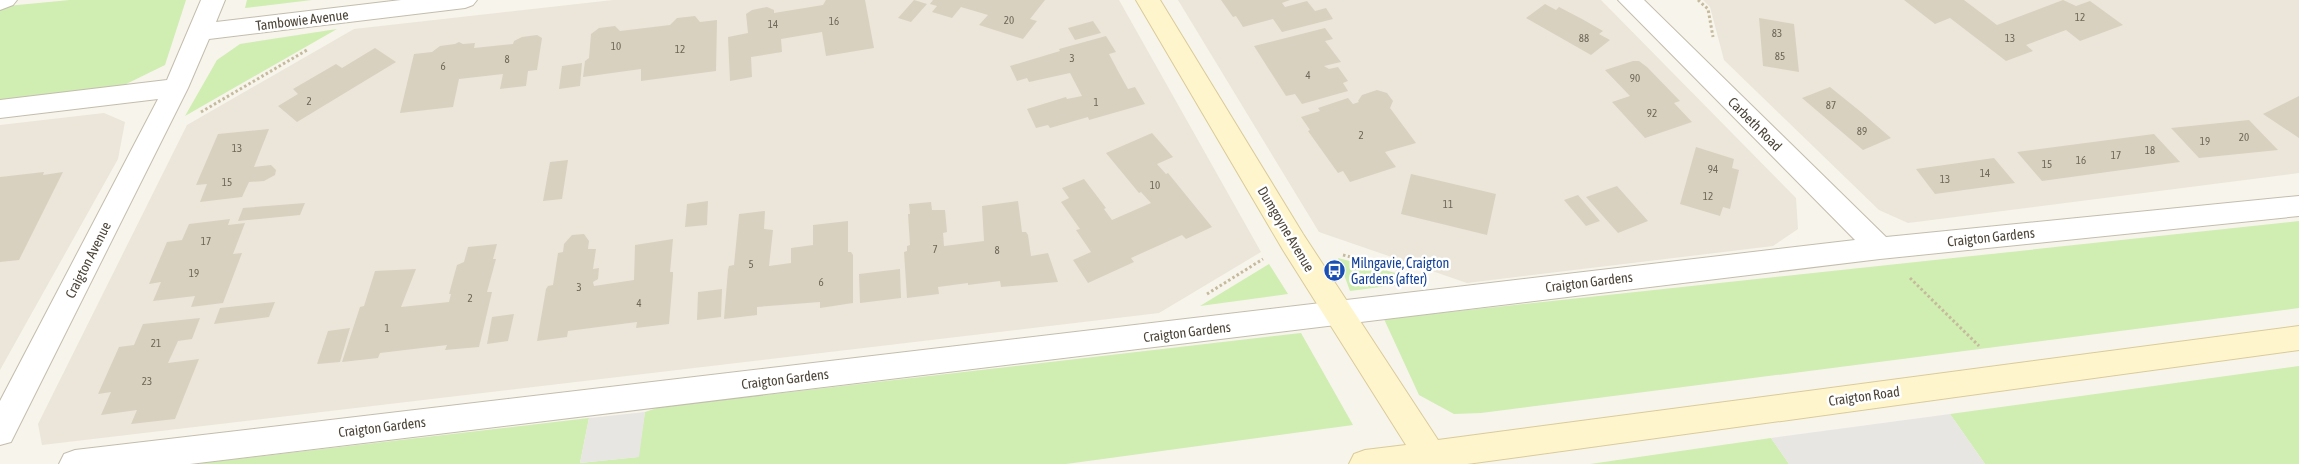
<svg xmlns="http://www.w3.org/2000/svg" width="2299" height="464" viewBox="0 0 2299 464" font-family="'Asap Condensed',sans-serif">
	<rect width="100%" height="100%" fill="#f7f4eb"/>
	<path fill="#ebe6d9" d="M 613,0 L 1119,0 L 1261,252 L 1159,313 L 42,445 L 38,424 L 187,125 L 354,29 Z
		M 1178,0 L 1601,0 L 1796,198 L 1798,229 L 1773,246 L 1467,283 L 1319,232 Z
		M 1703,0 L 2299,0 L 2299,173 L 1908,223 L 1879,210 L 1724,60 L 1710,7 Z
		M 104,113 L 125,122 L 118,159 L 0,370 L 0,125 Z"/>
	<path fill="#d0edb2" d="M 70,0 L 186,0 L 165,65 L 120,87 L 0,104 L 0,9 L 7,6 Z
		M 247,0 L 312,0 L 245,8 Z
		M 337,29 L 185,116 L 217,60 L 240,44 Z
		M 2299,221 L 2299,308 L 1481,413 L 1454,414 L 1419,395 L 1384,319 Z
		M 1338,258 L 1426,281 L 1350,291 Z
		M 1269,264 L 1288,294 L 1200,306 Z
		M 1301,333 L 1353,425 L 1066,464 L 194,464 L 589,418 L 580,463 L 638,457 L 645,412 L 660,407 Z
		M 2299,366 L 2299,464 L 1985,464 L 1950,414 Z
		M 1771,438 L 1789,464 L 1590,464 Z"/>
	<path fill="#e8e6e3" d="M 645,412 L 639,457 L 580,463 L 589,418 Z
		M 1950,414 L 1985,464 L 1789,464 L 1771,438 Z"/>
	<path fill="#d9d1bf" d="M 826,0 L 865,0 L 874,48 L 826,56 L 822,32 L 781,39 L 782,52 L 751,57 L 752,77 L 730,81 L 728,37 L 748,33 L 746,14 L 752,10 L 767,7 L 774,10 L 774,13 L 823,5 Z
		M 914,0 L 927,4 L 911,22 L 898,18 Z
		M 933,0 L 1045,0 L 1030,19 L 1037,21 L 1023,39 L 979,25 L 988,15 L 961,7 L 952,18 L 932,12 L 937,6 L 930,4 Z
		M 1221,0 L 1290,0 L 1282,3 L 1285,7 L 1307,1 L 1315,11 L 1326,8 L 1333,19 L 1282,32 L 1273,19 L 1243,27 L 1236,16 L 1233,17 Z
		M 1904,0 L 1964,0 L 1997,25 L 2063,0 L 2076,6 L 2090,1 L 2123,25 L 2080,41 L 2066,30 L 2026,45 L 2033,51 L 2006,61 L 1950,18 L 1935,24 Z
		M 1545,4 L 1556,10 L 1559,7 L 1582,19 L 1603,31 L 1599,34 L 1610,40 L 1591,55 L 1526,18 Z
		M 695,16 L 700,22 L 717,20 L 716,71 L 641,81 L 641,69 L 583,77 L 585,61 L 589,58 L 591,34 L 599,28 L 615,26 L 620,31 L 670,25 L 677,18 Z
		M 1759,18 L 1794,24 L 1799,72 L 1763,66 Z
		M 1093,21 L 1101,33 L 1075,40 L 1068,28 Z
		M 1325,28 L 1333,39 L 1325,41 L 1341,62 L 1324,66 L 1329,69 L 1338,67 L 1348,81 L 1343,83 L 1348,91 L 1302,104 L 1295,94 L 1286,96 L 1254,46 Z
		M 537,35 L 542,38 L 537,70 L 528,71 L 526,86 L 500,89 L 503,74 L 459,79 L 453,107 L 400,113 L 414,54 L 432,52 L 440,46 L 455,44 L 459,42 L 463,44 L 475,43 L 474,48 L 513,44 L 514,41 L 522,37 Z
		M 1106,36 L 1116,52 L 1109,54 L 1118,71 L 1128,89 L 1135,87 L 1145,104 L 1089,120 L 1088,117 L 1050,128 L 1048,125 L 1036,128 L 1027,109 L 1066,97 L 1067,99 L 1082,96 L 1070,73 L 1029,82 L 1027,78 L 1017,81 L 1010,66 L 1060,51 L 1059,49 Z
		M 375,48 L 396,62 L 297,122 L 278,106 L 298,94 L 293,89 L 336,64 L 342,68 Z
		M 1633,61 L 1639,61 L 1647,67 L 1680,101 L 1674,103 L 1692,122 L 1645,138 L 1612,102 L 1630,96 L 1605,70 Z
		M 582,63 L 580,86 L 559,89 L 562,66 Z
		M 1830,87 L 1861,112 L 1891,138 L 1863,150 L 1802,98 Z
		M 1377,90 L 1387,93 L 1393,101 L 1390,108 L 1416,143 L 1385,152 L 1396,167 L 1350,182 L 1343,171 L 1338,173 L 1308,131 L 1310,130 L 1301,117 L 1320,111 L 1318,108 L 1348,98 L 1353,104 L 1359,102 L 1358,101 L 1362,95 Z
		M 2299,96 L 2299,138 L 2263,114 Z
		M 2249,120 L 2278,150 L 2199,158 L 2171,128 Z
		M 269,129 L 254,167 L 271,165 L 276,170 L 275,175 L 264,181 L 249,182 L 242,197 L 200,202 L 207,184 L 196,185 L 218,134 Z
		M 1152,133 L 1173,157 L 1157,164 L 1166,174 L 1168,173 L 1212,227 L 1186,239 L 1182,235 L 1131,258 L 1134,262 L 1088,283 L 1073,260 L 1091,252 L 1076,230 L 1080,229 L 1061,202 L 1069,198 L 1062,188 L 1084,179 L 1106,208 L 1104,209 L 1112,220 L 1151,203 L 1141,192 L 1139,193 L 1106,153 Z
		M 2154,134 L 2180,162 L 2042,181 L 2017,152 Z
		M 1696,147 L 1734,159 L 1732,168 L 1739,170 L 1730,209 L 1723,207 L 1720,216 L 1680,204 Z
		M 1994,158 L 2015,183 L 1935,194 L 1916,169 Z
		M 568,160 L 562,199 L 543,201 L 550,162 Z
		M 44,172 L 43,175 L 63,172 L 19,260 L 0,262 L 0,177 Z
		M 1411,174 L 1496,194 L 1487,235 L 1401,214 Z
		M 1617,186 L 1648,221 L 1618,233 L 1586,197 Z
		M 1578,195 L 1600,221 L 1586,226 L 1564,200 Z
		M 708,201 L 707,225 L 685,227 L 687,204 Z
		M 1018,201 L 1022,232 L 1026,232 L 1028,235 L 1031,256 L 1048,253 L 1058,282 L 1001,287 L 1000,281 L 968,285 L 968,283 L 938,287 L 939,294 L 907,298 L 904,252 L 907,251 L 907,246 L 910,245 L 908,214 L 910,214 L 909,204 L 931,202 L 932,210 L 945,210 L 947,232 L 943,233 L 944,246 L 984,241 L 982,206 Z
		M 305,203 L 300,215 L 238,221 L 243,208 Z
		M 765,211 L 764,229 L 773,230 L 769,266 L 791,263 L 791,248 L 813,245 L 813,225 L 848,221 L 848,252 L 851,252 L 853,255 L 853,303 L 820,308 L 820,302 L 757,307 L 757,315 L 724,319 L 728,270 L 729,266 L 734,265 L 739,214 Z
		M 230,219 L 228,225 L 245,223 L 233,254 L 242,253 L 223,303 L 191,307 L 195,296 L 153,301 L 161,282 L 149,284 L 167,242 L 182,240 L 189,224 Z
		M 584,234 L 589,241 L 588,249 L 596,249 L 593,269 L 599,268 L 598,279 L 593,282 L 594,286 L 634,280 L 635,245 L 673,239 L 670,272 L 673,272 L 673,276 L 669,324 L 636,328 L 637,322 L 568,331 L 567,337 L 537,341 L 546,289 L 548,286 L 553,285 L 558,253 L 563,252 L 564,244 L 572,235 Z
		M 497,244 L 493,259 L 496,259 L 487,292 L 492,292 L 479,347 L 445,350 L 447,345 L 380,353 L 378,358 L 342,362 L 360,307 L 364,306 L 375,271 L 416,269 L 401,307 L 449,302 L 451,294 L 449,294 L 457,265 L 464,262 L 468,247 Z
		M 900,269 L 901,298 L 860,303 L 859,274 Z
		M 722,289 L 721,317 L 697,320 L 698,292 Z
		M 275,302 L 269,317 L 214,324 L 220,308 Z
		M 514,314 L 508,341 L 487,344 L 492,317 Z
		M 200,318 L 192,339 L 178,341 L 168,363 L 199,359 L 175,419 L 131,424 L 137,410 L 101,415 L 111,392 L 98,394 L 119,347 L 134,345 L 143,324 Z
		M 350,328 L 340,362 L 317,364 L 328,331 Z"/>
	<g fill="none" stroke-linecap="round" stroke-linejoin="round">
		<defs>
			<path id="street" d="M 0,0 L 17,0 L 13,5 L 0,10 Z
				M 201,0 L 225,0 L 216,22 L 401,0 L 477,0 L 473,5 L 465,8 L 209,39 L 188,88 L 11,442 L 0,445 L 0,401 L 158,99 L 0,118 L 0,100 L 167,80 Z
				M 1618,0 L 1644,0 L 1886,237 L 2299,196 L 2299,216 L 1880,259 L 190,464 L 59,464 L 64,454 L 75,450 L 1855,240 Z"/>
			<path id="secondary" d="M 1136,0 L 1160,0 L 1303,234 L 1438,440 L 2299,326 L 2299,350 L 1467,464 L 1349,464 L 1354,454 L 1365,450 L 1406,445 L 1283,250 Z"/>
		</defs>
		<use href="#street" stroke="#c3bdad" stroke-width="2"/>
		<use href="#secondary" stroke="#dacb98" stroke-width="2"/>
		<path stroke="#c6ba9d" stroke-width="3" stroke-dasharray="2.5 2.5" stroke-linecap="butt" d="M 1698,0 L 1708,9 L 1713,37
			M 201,112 L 307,50
			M 1343,255 L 1402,270
			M 1910,278 L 1979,346
			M 1207,294 L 1263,259"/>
		<use href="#street" fill="#fff" fill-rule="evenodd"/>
		<use href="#secondary" fill="#fff5cd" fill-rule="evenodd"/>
	</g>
	<defs>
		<symbol id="bus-disc" viewBox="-11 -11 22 22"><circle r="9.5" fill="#1a4fb4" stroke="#fff"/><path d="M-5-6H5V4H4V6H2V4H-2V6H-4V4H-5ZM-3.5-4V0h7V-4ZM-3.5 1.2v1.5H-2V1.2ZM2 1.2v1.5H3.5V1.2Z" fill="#fff"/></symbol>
	</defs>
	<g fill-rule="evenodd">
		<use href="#bus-disc" x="1322" y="258" width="25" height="25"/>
	</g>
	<g text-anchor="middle" stroke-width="5" stroke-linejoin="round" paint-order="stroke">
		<g font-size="11" fill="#6f685a">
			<text x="2080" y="21">12</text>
			<text x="1009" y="24">20</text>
			<text x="834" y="25">16</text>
			<text x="773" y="28">14</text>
			<text x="1777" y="37">83</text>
			<text x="1584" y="42">88</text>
			<text x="2010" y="42">13</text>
			<text x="616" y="50">10</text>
			<text x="680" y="53">12</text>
			<text x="1780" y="60">85</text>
			<text x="1072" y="62">3</text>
			<text x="507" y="63">8</text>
			<text x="443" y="70">6</text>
			<text x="1308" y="79">4</text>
			<text x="1635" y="82">90</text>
			<text x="309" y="105">2</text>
			<text x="1096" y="106">1</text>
			<text x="1831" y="109">87</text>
			<text x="1652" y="117">92</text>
			<text x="1862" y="135">89</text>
			<text x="1361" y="139">2</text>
			<text x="2244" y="141">20</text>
			<text x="2205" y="145">19</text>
			<text x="237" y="152">13</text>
			<text x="2150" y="154">18</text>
			<text x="2116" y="159">17</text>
			<text x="2081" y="164">16</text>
			<text x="2047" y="168">15</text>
			<text x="1713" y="173">94</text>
			<text x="1985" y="177">14</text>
			<text x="1945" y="183">13</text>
			<text x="227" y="186">15</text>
			<text x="1155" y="189">10</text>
			<text x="1708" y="200">12</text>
			<text x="1448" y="208">11</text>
			<text x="206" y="245">17</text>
			<text x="935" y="253">7</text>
			<text x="997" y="254">8</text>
			<text x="751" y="268">5</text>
			<text x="194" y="277">19</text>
			<text x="821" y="286">6</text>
			<text x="579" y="291">3</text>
			<text x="470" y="302">2</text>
			<text x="639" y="307">4</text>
			<text x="387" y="332">1</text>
			<text x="156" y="347">21</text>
			<text x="147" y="385">23</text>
		</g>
		<g font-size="14" fill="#4c4538" stroke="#fff">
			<text transform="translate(302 20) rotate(-7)" y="5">Tambowie Avenue</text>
			<text transform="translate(1755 124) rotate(45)" y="5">Carbeth Road</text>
			<text transform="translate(1286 229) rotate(59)" y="5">Dumgoyne Avenue</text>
			<text transform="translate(1991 237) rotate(-6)" y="5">Craigton Gardens</text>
			<text transform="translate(88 260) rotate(-63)" y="5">Craigton Avenue</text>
			<text transform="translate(1589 282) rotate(-7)" y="5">Craigton Gardens</text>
			<text transform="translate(1187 332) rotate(-7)" y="5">Craigton Gardens</text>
			<text transform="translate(785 379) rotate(-7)" y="5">Craigton Gardens</text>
			<text transform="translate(1864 396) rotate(-8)" y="5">Craigton Road</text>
			<text transform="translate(382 427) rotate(-7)" y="5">Craigton Gardens</text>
		</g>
		<g font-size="14" fill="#164399" stroke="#fff" text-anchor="start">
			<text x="1351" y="268">Milngavie, Craigton<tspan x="1351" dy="16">Gardens (after)</tspan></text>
		</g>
	</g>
</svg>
